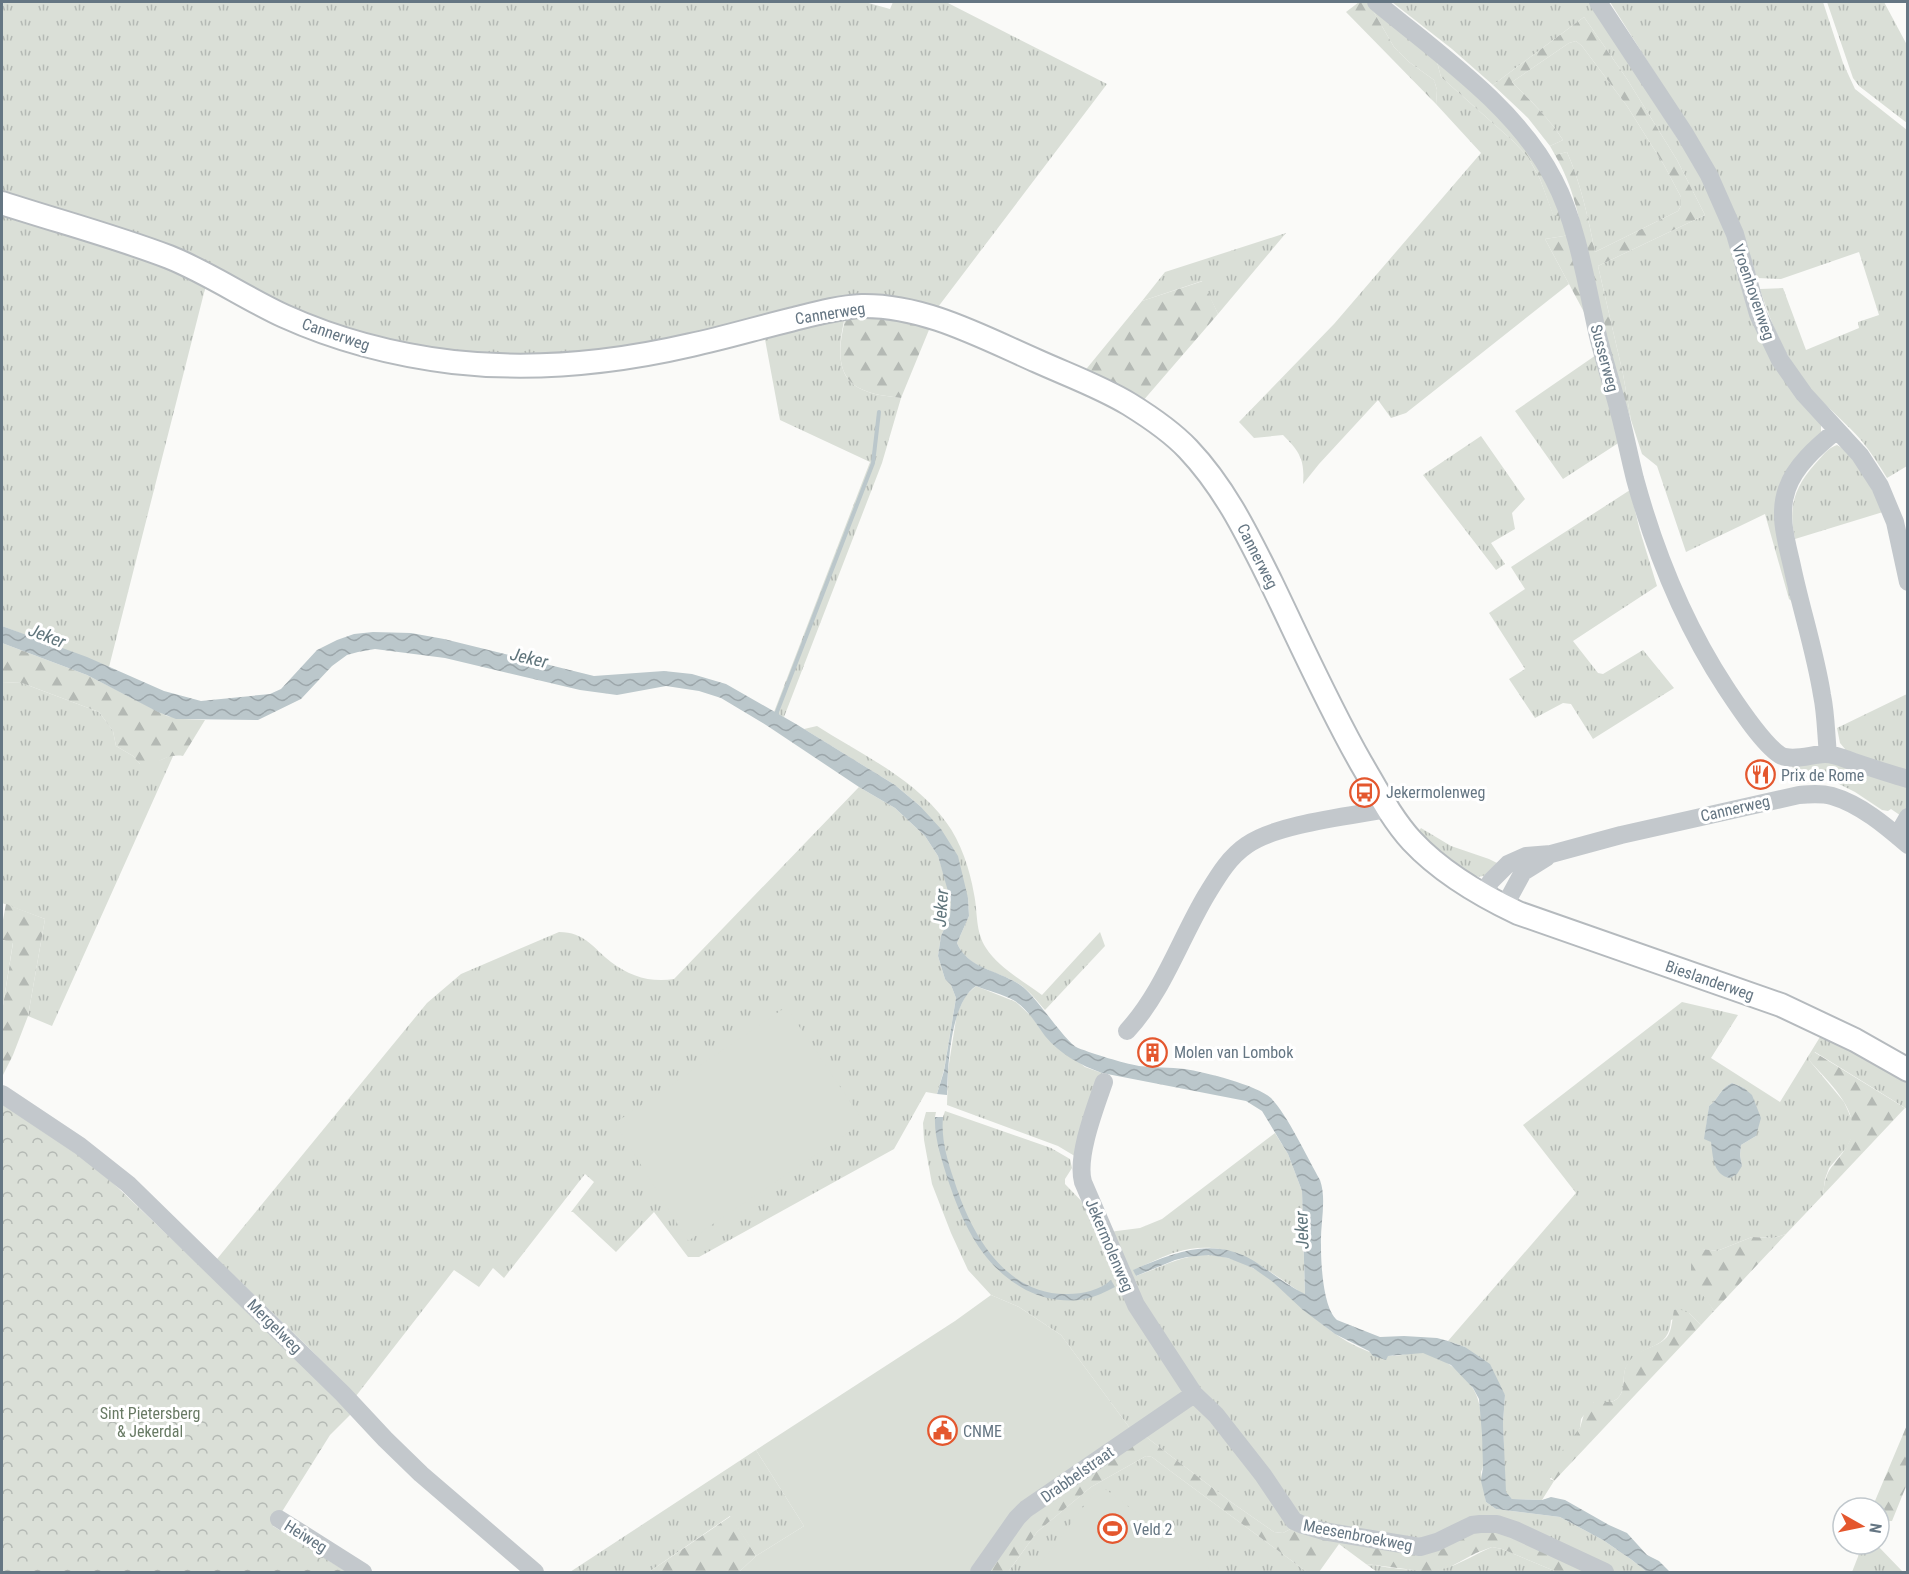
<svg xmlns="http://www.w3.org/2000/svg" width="1909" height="1574" viewBox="0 0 1909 1574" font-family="'Roboto Condensed',sans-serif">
	<defs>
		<pattern id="grass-tufts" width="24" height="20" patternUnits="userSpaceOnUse" patternTransform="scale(1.5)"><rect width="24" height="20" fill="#dadfd7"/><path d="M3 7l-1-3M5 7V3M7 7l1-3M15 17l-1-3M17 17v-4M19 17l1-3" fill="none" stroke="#b4b9b4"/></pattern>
		<pattern id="forest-firs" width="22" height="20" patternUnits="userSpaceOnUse" patternTransform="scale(1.5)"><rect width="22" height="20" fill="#dadfd7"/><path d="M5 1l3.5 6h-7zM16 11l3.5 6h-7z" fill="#b4b9b4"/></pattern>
		<pattern id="park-crowns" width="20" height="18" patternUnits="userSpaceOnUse" patternTransform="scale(1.5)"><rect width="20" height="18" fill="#dadfd7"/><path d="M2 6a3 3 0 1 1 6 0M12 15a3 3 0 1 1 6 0" fill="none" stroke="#b4b9b4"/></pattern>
		<pattern id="water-waves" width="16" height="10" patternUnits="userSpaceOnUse" patternTransform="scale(1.5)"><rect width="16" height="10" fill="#bbc7cb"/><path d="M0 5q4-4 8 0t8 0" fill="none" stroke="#9ca6aa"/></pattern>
	</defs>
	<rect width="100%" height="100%" fill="#fafaf8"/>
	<path fill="url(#grass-tufts)" fill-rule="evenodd" d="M 2,2 L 865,2 L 890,9 L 893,2 L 946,2 L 1107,84 L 935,311 L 910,303 L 670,342 L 523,360 L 371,340 L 2,197 Z
		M 1368,2 L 1436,58 L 1441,77 L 1513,141 L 1528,157 L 1540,179 L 1553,214 L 1566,218 L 1570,235 L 1545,239 L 1569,284 L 1406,413 L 1391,418 L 1378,400 L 1319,464 L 1303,484 C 1305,460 1300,452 1283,435 L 1254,438 L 1239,422 L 1334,324 L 1481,153 L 1436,104 L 1437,90 L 1434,80 L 1409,62 L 1394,47 Z
		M 1392,2 L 1590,2 L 1699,172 L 1730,243 L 1821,423 L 1821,432 L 1788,475 L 1795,604 L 1789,599 L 1765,514 L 1686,552 L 1657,466 L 1642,454 L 1631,420 L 1623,374 L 1598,266 L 1705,215 L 1677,160 L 1627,79 L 1584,17 L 1493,85 L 1452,49 Z
		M 1610,2 L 1823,2 L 1843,63 L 1855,89 L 1907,130 L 1907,466 L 1887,478 C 1879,465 1871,452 1861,440 C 1847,424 1830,410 1815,394 C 1788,364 1772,327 1760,289 L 1783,288 L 1806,350 L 1859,328 L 1858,322 L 1879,315 L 1859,252 L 1781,279 L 1757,278 L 1741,229 L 1691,130 Z
		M 1827,2 L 1884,2 L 1907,45 L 1907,123 L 1859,86 L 1853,78 Z
		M 1576,41 L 1582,46 L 1627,106 L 1664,165 L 1681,197 L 1681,206 L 1678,211 L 1595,252 C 1588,217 1581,184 1567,152 L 1555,155 L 1550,146 L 1563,140 C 1549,118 1530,100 1512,82 L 1569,43 Z
		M 2,212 L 159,264 L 206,285 L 109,667 L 2,626 Z
		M 1286,233 L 1218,314 L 1202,281 L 1142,301 L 1165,272 Z
		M 845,316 C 840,340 833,374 859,388 C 872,395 887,396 901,398 L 882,463 L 784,717 L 774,712 L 870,462 L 780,420 L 764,334 Z
		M 1599,353 L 1623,440 L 1563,479 L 1515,411 Z
		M 1481,436 L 1525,499 L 1512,513 L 1515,529 L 1491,543 L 1505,564 L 1496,570 L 1423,475 Z
		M 1837,445 C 1859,456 1872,490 1883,512 L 1795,539 C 1788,507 1794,488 1815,464 C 1822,457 1827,448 1837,445 Z
		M 1630,490 L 1640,531 L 1657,586 L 1573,641 L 1598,673 L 1603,674 L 1643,650 L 1674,688 L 1593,739 L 1571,704 L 1563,703 L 1535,718 L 1509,679 L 1525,669 L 1489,613 L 1525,589 L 1511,567 Z
		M 2,682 L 22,683 L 99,712 L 113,731 L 116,746 L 133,756 L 140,764 L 156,762 L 174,754 L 52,1026 L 28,1016 L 45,919 L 2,903 Z
		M 1907,694 L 1907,820 L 1891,809 L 1888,811 L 1882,810 L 1855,792 L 1833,781 L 1802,780 L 1790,764 L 1823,760 L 1839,763 L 1845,749 L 1840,743 L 1837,728 Z
		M 817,726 C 861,754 915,779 946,822 C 961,842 970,870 974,894 C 978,913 975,931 986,948 C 998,967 1023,981 1042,995 L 1100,932 L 1105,946 L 1045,1010 C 1038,1002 1030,992 1022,986 C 999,970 968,970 957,943 L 969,916 L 968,898 L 920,806 L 895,785 L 804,729 Z
		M 859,787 L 895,808 L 925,836 L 938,856 L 948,888 L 951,902 L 950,916 L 941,936 L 938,956 L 945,979 L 951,985 L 956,998 L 944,1070 L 937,1094 L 926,1092 L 894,1149 L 699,1257 L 688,1257 L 654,1212 L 616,1252 L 573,1212 L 571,1212 L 594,1182 L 585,1174 L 504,1278 L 493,1268 L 479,1287 L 454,1270 L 356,1396 L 307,1346 L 217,1259 L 427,1003 L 461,974 L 559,932 C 585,932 593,948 611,962 C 629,976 651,983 674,979 Z
		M 1421,828 L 1451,846 L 1489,859 L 1497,863 C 1493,867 1488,874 1483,876 C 1466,882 1430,843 1418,832 Z
		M 976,986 L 1016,1002 L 1032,1017 L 1046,1036 L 1085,1067 L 1102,1073 L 1090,1107 L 1078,1158 L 1058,1146 L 947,1105 L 948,1070 L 957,1013 L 966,995 Z
		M 1682,1002 L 1738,1015 L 1711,1058 L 1780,1102 L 1820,1037 L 1788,1021 L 1795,1017 L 1907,1080 L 1907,1109 L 1815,1052 L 1809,1060 L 1844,1102 L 1853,1122 L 1853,1135 L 1847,1147 L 1829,1168 L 1825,1179 L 1823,1195 L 1786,1234 L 1774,1238 L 1752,1237 L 1717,1251 L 1703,1249 L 1704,1295 L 1714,1311 L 1701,1325 L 1689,1313 L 1671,1320 C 1669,1352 1643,1342 1628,1364 C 1620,1374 1628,1389 1617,1399 C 1610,1404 1602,1403 1594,1402 L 1581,1419 L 1580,1428 L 1550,1479 L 1554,1481 L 1542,1500 L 1512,1499 L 1505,1492 L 1503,1423 L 1505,1395 L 1465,1347 L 1448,1341 L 1576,1193 L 1523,1125 ZM 1732,1083 L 1744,1088 L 1756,1136 L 1741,1145 L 1740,1155 L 1742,1166 L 1711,1142 L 1705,1136 L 1709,1106 C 1719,1099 1720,1088 1732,1083 Z
		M 945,1111 L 1051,1148 L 1070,1159 L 1072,1168 L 1065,1179 L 1065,1184 L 1091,1211 L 1181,1380 L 1182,1393 L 1132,1431 L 1061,1335 L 1019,1307 L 991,1295 L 968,1270 L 951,1233 L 932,1184 L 924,1140 L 923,1123 L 926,1112 L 936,1112 L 935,1117 L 943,1117 Z
		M 1275,1133 L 1288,1154 L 1302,1191 L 1305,1295 C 1260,1267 1230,1235 1173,1253 C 1159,1258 1147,1264 1134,1270 L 1136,1276 C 1168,1265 1192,1248 1228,1258 C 1279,1271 1308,1323 1354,1345 C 1364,1350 1378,1356 1389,1356 C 1400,1357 1414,1350 1425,1353 C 1444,1358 1461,1371 1472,1387 C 1485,1405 1483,1445 1483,1467 L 1481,1472 L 1486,1502 L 1496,1509 L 1560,1517 L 1603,1540 L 1632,1560 L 1647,1572 L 1611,1572 L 1550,1541 L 1425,1543 L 1302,1521 L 1150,1322 L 1109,1232 L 1140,1228 L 1162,1219 Z
		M 1187,1406 L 1195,1406 L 1202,1410 L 1296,1526 L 1283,1533 L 1274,1532 L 1231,1502 L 1141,1433 Z
		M 756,1450 L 804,1526 L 756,1556 L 730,1516 L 649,1572 L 570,1572 Z
		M 1146,1456 L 1152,1457 L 1169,1470 L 1307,1572 L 1008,1572 L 1037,1532 L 1091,1487 Z
		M 1863,1544 L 1876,1544 L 1903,1572 L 1852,1572 Z
		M 1492,1547 L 1502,1549 L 1557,1572 L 1377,1572 L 1366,1564 C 1393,1568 1423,1574 1449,1567 C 1464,1562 1477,1553 1492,1547 Z"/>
	<path fill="url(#forest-firs)" d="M 1359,2 L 1368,2 L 1394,47 L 1409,62 L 1434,80 L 1437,90 L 1436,104 L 1346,12 Z
		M 1584,17 L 1627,79 L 1677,160 L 1705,215 L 1598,266 L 1623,374 L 1631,420 C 1617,377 1604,335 1594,291 C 1584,246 1579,195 1555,155 L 1567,152 C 1581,184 1588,217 1595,252 L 1678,211 L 1681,206 L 1681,197 L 1664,165 L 1627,106 L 1582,46 L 1576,41 L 1569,43 L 1512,82 C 1531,101 1549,118 1563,140 L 1550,146 L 1528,118 L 1493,85 Z
		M 1436,58 L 1522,138 L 1566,218 L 1553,215 L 1540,179 L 1528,157 L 1513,141 L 1441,77 Z
		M 1570,235 L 1593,329 L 1545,239 Z
		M 1203,281 L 1218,314 L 1142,402 L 1083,373 L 1142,301 Z
		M 863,313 L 931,325 L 901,398 C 887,396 872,395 859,388 C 833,374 840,340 846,316 Z
		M 2,643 L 87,675 L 167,716 L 184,719 L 205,720 L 183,756 C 170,754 158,760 149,770 L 140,764 L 133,756 L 116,746 L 113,731 L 99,712 L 22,683 L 2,682 Z
		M 6,904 L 45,919 L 28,1016 L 13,1055 L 2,1077 L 2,1012 L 13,943 L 2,940 L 2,925 Z
		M 1814,1052 L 1905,1108 L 1823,1195 C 1826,1165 1834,1168 1847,1146 C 1867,1115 1828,1082 1809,1060 Z
		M 1786,1234 L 1714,1311 L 1691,1278 L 1691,1265 L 1695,1253 L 1703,1249 L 1717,1251 L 1752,1237 L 1774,1238 Z
		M 1679,1309 L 1689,1313 L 1701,1325 L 1554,1481 L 1548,1474 L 1550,1466 L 1580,1428 L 1586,1407 C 1589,1405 1591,1403 1594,1402 C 1602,1400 1609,1405 1617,1399 C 1628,1389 1620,1374 1628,1363 C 1640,1346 1655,1350 1667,1337 C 1672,1331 1672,1319 1674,1310 Z
		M 1907,1425 L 1907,1484 L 1892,1521 L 1879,1521 L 1879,1508 L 1872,1508 Z
		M 1141,1433 L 1231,1502 L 1274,1532 L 1283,1533 L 1296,1526 L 1414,1551 L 1470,1530 L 1497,1528 L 1598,1572 L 1557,1572 L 1502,1549 L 1492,1547 L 1476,1553 L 1450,1567 L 1429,1572 L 1366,1564 L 1339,1544 L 1319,1572 L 1307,1572 L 1169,1470 L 1152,1457 L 1146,1456 L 1091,1487 L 1037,1532 L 1008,1572 L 983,1572 L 1014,1529 Z
		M 731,1516 L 756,1556 L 739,1572 L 649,1572 Z"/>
	<path fill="url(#park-crowns)" d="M 2,1100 L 62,1141 L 113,1183 L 353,1412 L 330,1435 L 273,1526 L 347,1572 L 2,1572 Z"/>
	<path fill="#dadfd7" d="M 2,940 L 13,942 L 2,1012 Z
		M 786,1007 L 864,1122 L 688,1241 L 615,1123 Z
		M 991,1295 L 1019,1307 L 1061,1335 L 1132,1431 L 1036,1494 L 973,1572 L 739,1572 L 756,1556 L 804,1526 L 756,1450 L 955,1321 Z
		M 1100,1485 L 1214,1572 L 1034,1572 Z"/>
	<path fill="url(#water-waves)" d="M 2,626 L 87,657 L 164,691 L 201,701 L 270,694 L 281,689 L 317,650 L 337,640 L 354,634 L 373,632 L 411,633 L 444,639 L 594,676 L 664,671 L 692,674 L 726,684 L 796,724 L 895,785 L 920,806 L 941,829 L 958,856 L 968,898 L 969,916 L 957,943 C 968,970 1001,970 1023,987 C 1038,999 1066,1043 1078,1048 C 1094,1054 1122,1063 1139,1066 C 1154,1068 1170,1067 1185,1069 C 1204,1072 1257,1085 1271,1098 C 1288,1116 1307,1157 1320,1180 C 1327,1200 1320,1224 1321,1245 C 1321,1264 1323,1308 1337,1320 L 1380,1337 L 1404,1336 L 1437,1338 L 1448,1341 L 1465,1347 L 1490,1364 L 1505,1395 L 1503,1423 L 1506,1492 L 1512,1499 L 1542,1500 L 1551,1497 L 1565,1500 L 1609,1525 L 1627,1533 L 1647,1555 L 1659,1561 L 1670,1572 L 1647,1572 L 1632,1560 L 1603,1540 L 1560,1517 L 1496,1509 L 1486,1502 L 1481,1481 L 1483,1467 L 1482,1434 L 1479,1399 L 1473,1388 L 1451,1365 L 1423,1353 L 1388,1356 L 1386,1360 L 1373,1356 L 1369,1351 L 1335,1334 L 1303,1310 L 1273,1282 L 1253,1268 L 1228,1258 L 1209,1255 L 1187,1257 L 1175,1260 L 1136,1276 L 1133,1270 C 1174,1253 1212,1236 1254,1261 C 1271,1272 1287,1285 1305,1294 L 1302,1191 L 1288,1154 L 1262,1111 L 1246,1101 L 1102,1073 C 1080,1065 1060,1054 1045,1036 C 1036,1024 1028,1009 1015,1001 C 1003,994 988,991 976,986 C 950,1003 948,1066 947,1095 L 937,1094 L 944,1071 L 956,998 L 951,985 L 945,979 L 938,956 L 941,936 L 950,916 L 951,902 L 938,856 L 925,836 L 895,808 L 859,787 L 766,725 L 721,698 L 699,691 L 666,686 L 617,695 L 580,690 L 445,658 L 375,649 L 358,652 L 347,655 L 332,666 L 301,699 L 258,720 L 184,719 L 176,719 L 158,712 L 87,675 L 2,643 Z
		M 1732,1083 L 1744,1088 L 1752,1095 L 1761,1118 L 1756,1136 L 1741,1145 L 1740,1155 L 1742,1166 L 1737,1174 L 1730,1178 C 1713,1175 1713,1157 1711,1142 L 1704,1139 L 1709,1106 C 1719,1099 1720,1088 1732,1083 Z
		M 935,1117 L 943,1117 C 941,1139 947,1159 954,1180 C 970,1232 1005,1296 1068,1294 C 1083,1294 1100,1290 1111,1280 L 1115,1287 C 1105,1292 1095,1297 1085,1299 C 1065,1303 1044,1299 1026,1290 C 983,1267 963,1225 948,1180 C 942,1160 934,1138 935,1117 Z"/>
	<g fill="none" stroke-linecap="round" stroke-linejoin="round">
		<path stroke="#bbc7cb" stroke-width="4" d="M 775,717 L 873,463 L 879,412"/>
		<defs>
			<path id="major" d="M 2,203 C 57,221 114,236 169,257 C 209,273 245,298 284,316 C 337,340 395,355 453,362 C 533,371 613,363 691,345 C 724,338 757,328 790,320 C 814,314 838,307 862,306 C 924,305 982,337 1037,361 C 1068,375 1101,387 1129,404 C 1150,417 1171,431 1188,449 C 1225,488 1247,534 1271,582 C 1300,642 1328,705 1361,763 C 1377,790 1391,818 1412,841 C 1441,872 1480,895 1518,913 L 1781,1005 L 1855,1040 L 1908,1070"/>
		</defs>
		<use href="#major" stroke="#b5babe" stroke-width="26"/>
		<path stroke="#c3c8cc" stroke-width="18" d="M 1376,2 C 1436,52 1518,108 1554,180 C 1577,223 1587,287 1598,336 C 1605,364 1614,391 1621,419 C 1626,439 1630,459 1635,479 C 1655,552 1684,624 1726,688 C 1738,706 1762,743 1780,755 C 1792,762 1812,754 1825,754 C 1835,754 1845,759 1854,762 C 1872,768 1890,774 1908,779
			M 1598,2 L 1685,134 L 1709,175 L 1735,234 L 1758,314 L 1780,360 L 1804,394 L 1860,455 L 1880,486 L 1895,522 L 1908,582
			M 1828,754 C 1826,735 1826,714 1822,695 C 1815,651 1801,609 1792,566 C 1786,540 1778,514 1787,489 C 1795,465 1818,446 1837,430
			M 1897,836 L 1908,817
			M 1483,895 L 1491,881 L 1508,864 L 1526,856 L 1551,854 L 1621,835 L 1799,795 C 1810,794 1821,793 1832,796 C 1860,804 1886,826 1908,845
			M 1504,907 L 1523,872 L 1547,857
			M 1127,1031 C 1163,992 1180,939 1207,894 C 1218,876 1229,857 1247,845 C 1276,824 1351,816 1388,809
			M 1104,1082 C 1095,1108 1076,1157 1083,1182 L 1136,1305 L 1194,1394 L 1216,1415 L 1263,1475 L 1294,1521 L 1303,1525 L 1323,1531 L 1420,1547 L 1437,1542 L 1472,1525 L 1480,1524 L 1497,1524 L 1515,1530 L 1605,1572
			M 2,1094 L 80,1146 L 128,1184 L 343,1394 L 385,1439 L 421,1474 L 535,1572
			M 279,1519 L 363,1572
			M 979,1572 L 1017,1518 L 1026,1509 L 1194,1394"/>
		<use href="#major" stroke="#fff" stroke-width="22"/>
	</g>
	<defs>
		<symbol id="restaurant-ring" viewBox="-11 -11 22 22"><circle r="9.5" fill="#fff" stroke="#e4572e" stroke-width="1.5"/><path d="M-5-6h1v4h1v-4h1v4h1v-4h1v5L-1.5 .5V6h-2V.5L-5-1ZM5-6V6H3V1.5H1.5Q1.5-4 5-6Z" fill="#e4572e"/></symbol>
		<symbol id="bus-ring" viewBox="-11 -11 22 22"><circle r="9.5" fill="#fff" stroke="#e4572e" stroke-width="1.5"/><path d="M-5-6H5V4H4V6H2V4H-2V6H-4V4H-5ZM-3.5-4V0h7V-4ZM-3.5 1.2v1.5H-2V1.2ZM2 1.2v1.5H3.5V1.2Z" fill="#e4572e"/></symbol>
		<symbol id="building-ring" viewBox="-11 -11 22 22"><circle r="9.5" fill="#fff" stroke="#e4572e" stroke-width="1.5"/><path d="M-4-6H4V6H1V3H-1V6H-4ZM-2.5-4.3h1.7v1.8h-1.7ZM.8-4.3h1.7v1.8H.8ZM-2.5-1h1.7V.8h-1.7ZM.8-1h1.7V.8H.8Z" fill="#e4572e"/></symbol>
		<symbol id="civic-ring" viewBox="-11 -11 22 22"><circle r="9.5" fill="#fff" stroke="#e4572e" stroke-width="1.5"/><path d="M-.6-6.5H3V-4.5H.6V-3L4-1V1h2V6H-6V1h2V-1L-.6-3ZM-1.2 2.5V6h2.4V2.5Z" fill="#e4572e"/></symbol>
		<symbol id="stadium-ring" viewBox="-11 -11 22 22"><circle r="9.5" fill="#fff" stroke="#e4572e" stroke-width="1.5"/><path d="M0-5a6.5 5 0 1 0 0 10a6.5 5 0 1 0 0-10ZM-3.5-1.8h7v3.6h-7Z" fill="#e4572e"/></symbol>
	</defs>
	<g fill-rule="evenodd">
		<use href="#restaurant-ring" x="1744" y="758" width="33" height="33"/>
		<use href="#bus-ring" x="1348" y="776" width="33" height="33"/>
		<use href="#building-ring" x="1136" y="1036" width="33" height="33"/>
		<use href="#civic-ring" x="926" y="1414" width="33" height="33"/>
		<use href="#stadium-ring" x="1096" y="1512" width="33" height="33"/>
	</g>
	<g text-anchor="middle" stroke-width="6" stroke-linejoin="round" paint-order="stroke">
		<g font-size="16" fill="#657683" stroke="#fff">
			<text transform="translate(1754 292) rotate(71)" y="6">Vroenhovenweg</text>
			<text transform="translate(830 313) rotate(-9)" y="6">Cannerweg</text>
			<text transform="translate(336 334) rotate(19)" y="6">Cannerweg</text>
			<text transform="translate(1605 358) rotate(75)" y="6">Susserweg</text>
			<text transform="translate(1258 556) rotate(63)" y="6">Cannerweg</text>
			<text transform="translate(1735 808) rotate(-13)" y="6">Cannerweg</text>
			<text transform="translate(1710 980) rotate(19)" y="6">Bieslanderweg</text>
			<text transform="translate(1110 1245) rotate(67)" y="6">Jekermolenweg</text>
			<text transform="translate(275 1326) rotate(45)" y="6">Mergelweg</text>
			<text transform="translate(1077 1474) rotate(-35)" y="6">Drabbelstraat</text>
			<text transform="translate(1358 1535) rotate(11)" y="6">Meesenbroekweg</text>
			<text transform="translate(306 1536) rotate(32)" y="6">Heiweg</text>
		</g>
		<g font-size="16" fill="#657683" stroke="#fff" text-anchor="start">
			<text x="1781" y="781">Prix de Rome</text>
			<text x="1386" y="798">Jekermolenweg</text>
			<text x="1174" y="1058">Molen van Lombok</text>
			<text x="963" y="1437">CNME</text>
			<text x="1133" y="1535">Veld 2</text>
		</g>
		<g font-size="16" fill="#687a64" stroke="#fff">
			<text x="150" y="1419">Sint Pietersberg<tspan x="150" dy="18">&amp; Jekerdal</tspan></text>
		</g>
		<g font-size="18" font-style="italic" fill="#60757c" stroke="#fff">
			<text transform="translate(47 636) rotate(21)" y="6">Jeker</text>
			<text transform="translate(529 658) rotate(13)" y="6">Jeker</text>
			<text transform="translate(941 908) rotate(-86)" y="6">Jeker</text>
			<text transform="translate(1302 1230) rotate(-92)" y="6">Jeker</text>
		</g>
	</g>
	<rect width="1909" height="1574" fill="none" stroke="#657683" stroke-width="6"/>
	<g transform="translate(1861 1526) rotate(99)"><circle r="28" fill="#ffffff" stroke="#c1c8cd" stroke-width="1.5"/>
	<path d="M0-4.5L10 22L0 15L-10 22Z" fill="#e4572e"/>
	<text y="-9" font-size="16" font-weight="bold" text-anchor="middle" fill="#657683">N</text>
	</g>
</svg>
